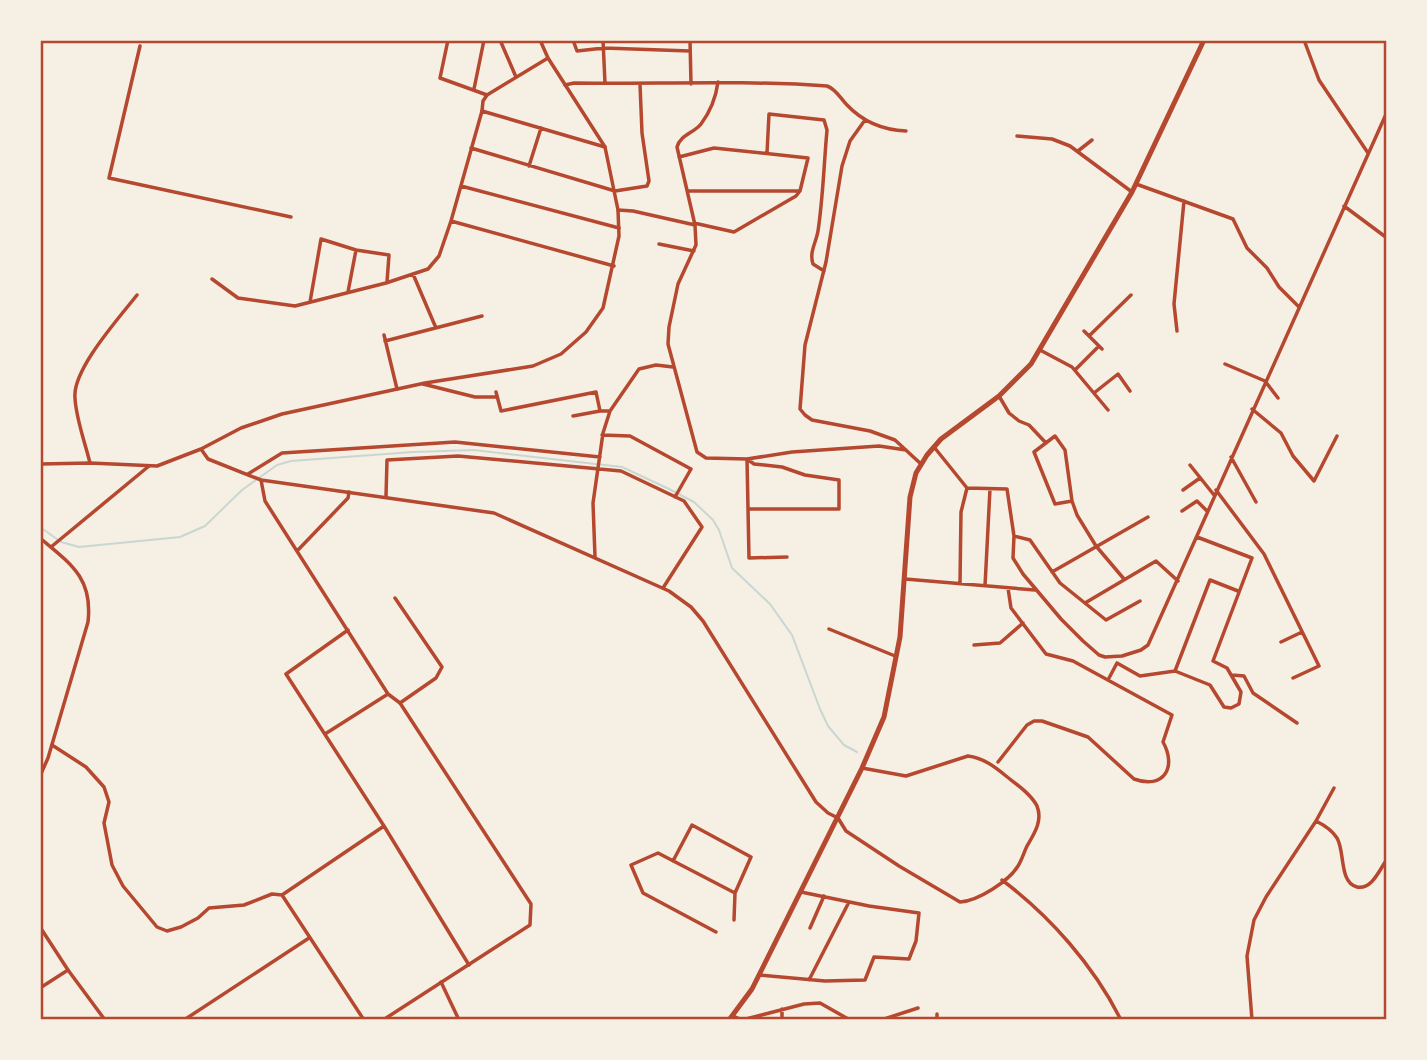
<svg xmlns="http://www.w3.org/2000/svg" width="1427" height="1060" viewBox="0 0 1427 1060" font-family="'Space Grotesk',sans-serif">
	<rect width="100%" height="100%" fill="#f6efe4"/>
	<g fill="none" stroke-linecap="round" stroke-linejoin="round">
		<path stroke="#c9d6d2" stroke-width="2" d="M 40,527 L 61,542 L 79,547 L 180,537 L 205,526 L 242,490 L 277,465 L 291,461 L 413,452 L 474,450 L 622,467 L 669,489 L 694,502 L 713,520 L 719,530 L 732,568 L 770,604 L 792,635 L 820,709 L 828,726 L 844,745 L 857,752"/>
		<path stroke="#b5482f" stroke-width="3.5" d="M 448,40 L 440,78 L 487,95
			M 500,40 L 516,77
			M 573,40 L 577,51 L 604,48 L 690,51
			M 603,40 L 605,83
			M 690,40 L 691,84
			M 1304,40 L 1319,80 L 1368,153
			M 140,46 L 109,178 L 291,217
			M 718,82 C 716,97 710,112 701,124 C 694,133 680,135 677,147 L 695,225 L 696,245 L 678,284 L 669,327 L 668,344 L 697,452 L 706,458 L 747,459 L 792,452 L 879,446 L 906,450
			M 565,85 L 574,83 C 658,84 743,80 827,86 C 836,89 840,98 847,105 C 863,122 883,130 906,131
			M 474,89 L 484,40
			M 865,120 L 850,141 L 842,166 L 826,262 L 805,345 L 800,409 L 805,415 L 812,420 L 870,431 L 895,440 L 921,464
			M 1017,136 L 1052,139 L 1070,146 L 1132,192
			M 471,148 L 615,191 L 647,186 L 649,181 L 642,133 L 640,84
			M 1078,151 L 1092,140
			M 767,153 L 769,114 L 824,120 L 827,130 C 824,163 823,198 818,231 C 816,243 809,252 813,264 L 824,271
			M 679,157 L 714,148 L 808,158 L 800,191 L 688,191
			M 529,166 L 541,128
			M 1136,184 L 1233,219 L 1247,248 L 1267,268 L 1279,287 L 1298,306
			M 461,186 L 619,228
			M 1344,206 L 1387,238
			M 618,210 L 633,211 L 695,225
			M 451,221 L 614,266
			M 694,223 L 734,232 L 796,196 L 800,191
			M 659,244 L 694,251
			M 413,274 L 436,328
			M 212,279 L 238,298 L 295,306 L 386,283 L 428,269 L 439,256 L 451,221 L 482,111 L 605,147
			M 348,292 L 356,250
			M 310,302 L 321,239 L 356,250 L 389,255 L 387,282
			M 1084,331 L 1102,349
			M 1177,331 L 1174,304 L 1184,201
			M 384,335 L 397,389
			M 1089,336 L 1131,295
			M 385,341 L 482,316
			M 1040,350 L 1072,367 L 1108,410
			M 1225,364 L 1265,381 L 1278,398
			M 1075,370 L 1099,346
			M 423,384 L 475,397 L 496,397
			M 496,392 L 501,411 L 596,392 L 600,411 L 609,411
			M 1094,393 L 1118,374 L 1130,391
			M 999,396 L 1009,413 L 1019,421 L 1029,425 L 1046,443
			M 1252,409 L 1281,433 L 1293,456 L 1314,481 L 1337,436
			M 573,416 L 600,411
			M 602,435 L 630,436 L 691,469 L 675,497
			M 934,447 L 967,488 L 1007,489 L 1014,536 L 1013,558 L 1023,574 L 1061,619 L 1083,641 L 1099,655 L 1105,657 L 1122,656 L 1141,650 L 1148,645 L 1387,112
			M 1231,457 L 1256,502
			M 90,463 C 85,442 76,419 75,398 C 72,370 119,318 137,295
			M 1190,465 L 1214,495
			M 248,474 L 282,453 L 455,442 L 600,457
			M 1183,490 L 1200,478
			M 1216,490 L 1264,554 L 1319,666 L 1293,678
			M 386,496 L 387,460 L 458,456 L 621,471 L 684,501 L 702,527 L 663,588
			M 1072,501 L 1055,504 L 1034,452 L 1055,436 L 1065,450 L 1072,501 L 1077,515 L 1096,546 L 1124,579
			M 748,509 L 839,509 L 839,480 L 805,475 L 782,467 L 754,464 L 747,459 L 749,558 L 787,557
			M 1182,511 L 1197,501 L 1207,511
			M 1014,536 L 1030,540 L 1060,583 L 1106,620 L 1140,601
			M 51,547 L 149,466
			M 298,550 L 348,498 L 349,492
			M 595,557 L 593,503 L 603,433 L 610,411 L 639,369 L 656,365 L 673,367
			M 1052,572 L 1148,517
			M 905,579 L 1035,590
			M 960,583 L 961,512 L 967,488
			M 985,586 L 990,489
			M 395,598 L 442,667 L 436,678 L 400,703
			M 1085,603 L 1156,561 L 1178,581
			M 829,629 L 895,656
			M 348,630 L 286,674 L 384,826 L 469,965
			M 1281,642 L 1302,632
			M 974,645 L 1000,643 L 1023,623
			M 1117,663 L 1140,676 L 1175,671 L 1210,685 L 1224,707 L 1231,708 L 1239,704 L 1241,692 L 1227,668 L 1213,661 L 1252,558 L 1197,537
			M 1175,671 L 1210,580 L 1238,591
			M 1232,675 L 1244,676 L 1253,693 L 1297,723
			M 1108,680 L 1117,663
			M 325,734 L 388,694
			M 52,745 L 86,767 L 104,787 L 109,802 L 104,823 L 112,865 L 123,886 L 157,927 L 167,931 L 181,927 L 198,918 L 209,908 L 244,905 L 272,894 L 282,895
			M 998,762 L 1027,725 L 1034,721 L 1042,721 L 1088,737 L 1134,779 C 1164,790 1177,767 1163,742 L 1172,715 L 1073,661 L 1046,654 L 1011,608 L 1008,588
			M 838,818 L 846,831 L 899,866 L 960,902 C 978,901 1009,881 1018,866 C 1022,860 1024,852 1027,846 C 1034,834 1043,821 1037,806 C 1031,794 1016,784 1006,776 C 994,766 983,758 968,756 L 906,776 L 862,768
			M 1316,821 C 1324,825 1332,830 1337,838 C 1345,851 1339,883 1357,887 C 1372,890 1380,869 1387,859
			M 673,861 L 692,825 L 751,857 L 735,893 L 734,920
			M 1002,880 C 1050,916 1094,966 1121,1020
			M 810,928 L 824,896
			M 716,932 L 643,893 L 631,865 L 658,853 L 735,893
			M 759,975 L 825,981 L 865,980 L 874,957 L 909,959 L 916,941 L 919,913 L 869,906 L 801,892
			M 809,980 L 849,902
			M 441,982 L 459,1020
			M 40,988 L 68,970
			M 782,1009 L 782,1020
			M 733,1016 L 742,1020 L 804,1004 L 820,1003 L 850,1020
			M 364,1020 L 282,895 L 384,826
			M 881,1020 L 918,1008
			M 937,1020 L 937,1014
			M 1252,1020 L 1247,956 L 1254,920 L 1266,897 L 1316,821 L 1334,788"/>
		<path stroke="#b5482f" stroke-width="3.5" d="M 482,111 L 483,101 L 487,95 L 548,58
			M 201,449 L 208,459 L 261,480 L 265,501 L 388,694 L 400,703 L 531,904 L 530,925 L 383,1020
			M 40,464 L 90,463 L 157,466 L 201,449 L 241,428 L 282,414 L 425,383 L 533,366 L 561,354 L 586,332 L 603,308 L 619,236 L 618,210 L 605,147 L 548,58 L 540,40
			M 261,480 L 494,513 L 669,591 L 691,607 L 703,621 L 816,802 L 828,813 L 838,818
			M 40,538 C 71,564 93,578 88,622 L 48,758 L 40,776
			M 40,927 L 68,970 L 105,1020
			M 184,1020 L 309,938"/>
		<path stroke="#b5482f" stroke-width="5" d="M 729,1020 L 752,989 L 763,967 L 862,768 L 884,717 L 900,637 L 910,497 L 916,473 L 927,455 L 941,439 L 999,396 L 1031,364 L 1132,192 L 1204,40"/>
	</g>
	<rect width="1427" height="1060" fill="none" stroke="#f6efe4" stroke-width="84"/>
	<rect x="42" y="42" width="1343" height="976" fill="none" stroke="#b5482f" stroke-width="2.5"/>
</svg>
